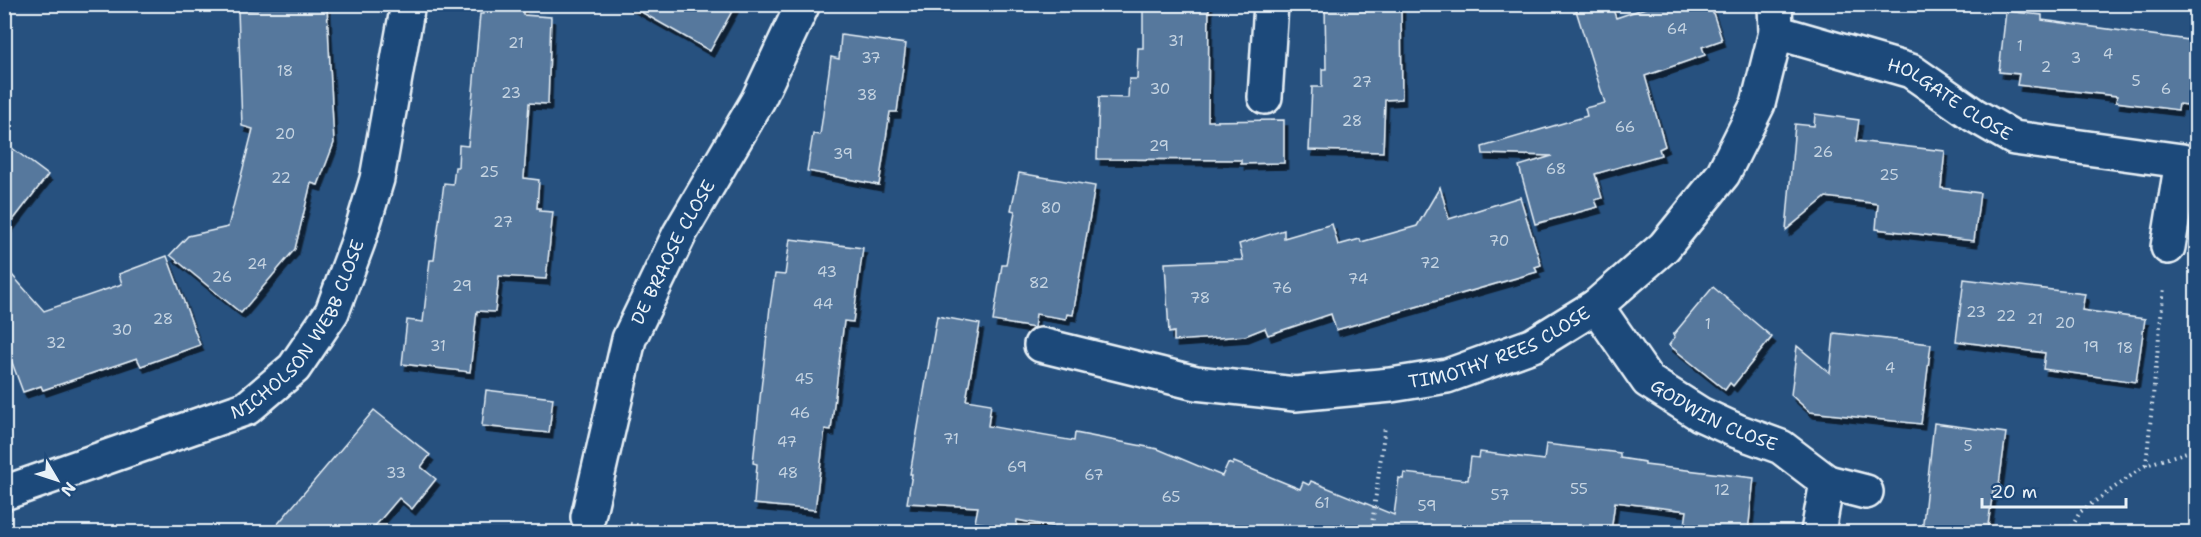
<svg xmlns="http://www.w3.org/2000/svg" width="2201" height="537" viewBox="0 0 2201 537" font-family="'Shantell Sans',sans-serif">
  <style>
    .building { fill: #57789d; stroke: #e8f1f8; stroke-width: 1.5; filter: url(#shadow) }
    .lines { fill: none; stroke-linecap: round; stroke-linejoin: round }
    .minor-casing { stroke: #e8f1f8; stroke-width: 38 }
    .path { stroke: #e8f1f8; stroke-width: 4; stroke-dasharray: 1.5 4.5; stroke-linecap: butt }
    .minor { stroke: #1f4a7a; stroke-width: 33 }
    .labels { text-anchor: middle; stroke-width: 6; stroke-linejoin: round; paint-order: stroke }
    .number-label { font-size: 15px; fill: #c4d3e1 }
    .street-label { font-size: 18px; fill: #e8f1f8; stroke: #1f4a7a }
  </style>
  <defs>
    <filter id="shadow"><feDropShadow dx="3.5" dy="6" stdDeviation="0" flood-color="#0009"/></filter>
  </defs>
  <rect width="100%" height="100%" fill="#27517f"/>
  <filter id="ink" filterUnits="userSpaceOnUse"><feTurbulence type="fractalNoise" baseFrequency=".0167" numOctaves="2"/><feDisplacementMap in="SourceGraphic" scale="12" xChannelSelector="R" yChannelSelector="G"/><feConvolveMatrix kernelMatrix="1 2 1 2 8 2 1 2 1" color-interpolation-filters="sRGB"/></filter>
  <g filter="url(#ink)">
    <g class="building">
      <polygon points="259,4 310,4 327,7 334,143 318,185 311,183 295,249 241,313 170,255 188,236 228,227 253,129 242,126 238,10 259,9"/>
      <polygon points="484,4 523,4 523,15 551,17 548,104 529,103 524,178 539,180 537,208 540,208 540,211 553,212 546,279 499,276 495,312 477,311 470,372 402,364 407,320 423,322 430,260 434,260 444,183 453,184 455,167 458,167 459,145 468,146 480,14 483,14"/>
      <polygon points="627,4 736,4 710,51"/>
      <polygon points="1143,4 1209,4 1208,121 1284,120 1284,163 1241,164 1241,160 1097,159 1099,97 1128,98 1129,79 1137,79 1138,48 1143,48"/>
      <polygon points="1325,4 1401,4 1402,99 1385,100 1383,152 1309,150 1312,87 1322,87 1322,69 1326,69"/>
      <polygon points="1574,4 1611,4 1616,18 1657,4 1710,4 1722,40 1702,47 1705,55 1645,76 1665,146 1659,149 1661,155 1595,174 1602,198 1595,200 1598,207 1535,224 1519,166 1552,156 1483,154 1482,147 1587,116 1585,108 1605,103"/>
      <polygon points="2006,11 2042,15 2042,20 2196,41 2196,106 2179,104 2178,110 2116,102 2117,96 2017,85 2019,74 1999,72"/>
      <polygon points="841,35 906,44 897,112 890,112 879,185 807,171 813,134 820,135 831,57 839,59"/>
      <polygon points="1815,114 1859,120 1856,141 1945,151 1941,188 1980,193 1974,241 1876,229 1878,204 1826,197 1786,230 1795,124 1814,126"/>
      <polygon points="4,142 48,175 4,232"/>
      <polygon points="1019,173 1095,186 1073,315 1067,314 1066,319 1036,314 1034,328 993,321 1002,265 1006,265 1015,211 1011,210"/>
      <polygon points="1440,187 1449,219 1520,197 1541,265 1535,267 1537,272 1336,330 1331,314 1268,335 1265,328 1245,336 1174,341 1174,332 1169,333 1165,263 1243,260 1239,244 1284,230 1284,238 1332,224 1338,245 1360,239 1361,242 1417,226"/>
      <polygon points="790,239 863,248 853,322 844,321 831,430 825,429 815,510 754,504 757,464 753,463 770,307 775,274 785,275"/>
      <polygon points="167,256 200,345 141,366 137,358 43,390 41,386 23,392 4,341 4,266 44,311 122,284 119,274"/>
      <polygon points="1964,279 2085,294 2082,310 2145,319 2136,382 2043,369 2045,353 1956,341"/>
      <polygon points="1713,287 1772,337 1733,386 1730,383 1725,390 1669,345 1675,337 1673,335"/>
      <polygon points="937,316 980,324 966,400 991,404 988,426 1074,441 1075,433 1158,449 1222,476 1228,463 1233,465 1234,462 1300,489 1303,482 1309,485 1311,481 1394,515 1399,478 1403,479 1404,473 1468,480 1471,457 1479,458 1480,452 1544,460 1546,444 1620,453 1620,458 1645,462 1645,465 1754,478 1748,532 1684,532 1687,511 1615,502 1611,532 1080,532 1017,520 1016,529 975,522 978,507 907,503 912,474 910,474"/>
      <polygon points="1834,333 1931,344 1921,424 1810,412 1791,395 1797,346 1830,373"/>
      <polygon points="486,390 553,398 549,433 482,426"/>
      <polygon points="374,410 430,455 421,467 436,479 412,509 399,498 370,532 271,532"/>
      <polygon points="1934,423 2006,433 1998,492 1993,491 1987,532 1922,532"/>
    </g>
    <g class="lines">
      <defs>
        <g id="minor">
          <path id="s1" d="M1776,32L1911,71L1974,115L2014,138L2182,161L2168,247"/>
          <polyline points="1265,97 1271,4"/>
          <path id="s2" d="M1596,306L1648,381L1700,414L1737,431L1781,447L1827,482"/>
          <path id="s3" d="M1041,345L1196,383L1295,394L1391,385L1447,376L1533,345L1596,306L1664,247L1723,174L1758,104L1776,32L1775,4"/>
          <path id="s4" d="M4,493L247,408L294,368L332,312L358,242L377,179L408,4"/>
          <path id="s5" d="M588,517L629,339L680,233L758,100L803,4"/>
          <polyline points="1818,532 1827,482 1866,492"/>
        </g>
      </defs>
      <use href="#minor" class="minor-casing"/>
      <g class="path">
        <polyline points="2146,465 2164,287"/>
        <polyline points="630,524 680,532"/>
        <polyline points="1371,532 1385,426"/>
        <polyline points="2069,532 2080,512 2146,465 2196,449"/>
      </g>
      <use href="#minor" class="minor"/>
    </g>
  </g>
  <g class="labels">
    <g class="number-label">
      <text x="1677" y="34">64</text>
      <text x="1176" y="46">31</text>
      <text x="516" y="48">21</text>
      <text x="2020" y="51">1</text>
      <text x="2108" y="59">4</text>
      <text x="871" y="63">37</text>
      <text x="2076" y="63">3</text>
      <text x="2046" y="72">2</text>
      <text x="285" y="76">18</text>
      <text x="2136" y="86">5</text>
      <text x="1362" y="87">27</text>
      <text x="1160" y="94">30</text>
      <text x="2166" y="94">6</text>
      <text x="511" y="98">23</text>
      <text x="867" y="100">38</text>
      <text x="1352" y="126">28</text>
      <text x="1625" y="132">66</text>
      <text x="285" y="139">20</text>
      <text x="1159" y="151">29</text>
      <text x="1823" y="157">26</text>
      <text x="843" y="159">39</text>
      <text x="1556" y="174">68</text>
      <text x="489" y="177">25</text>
      <text x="1889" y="180">25</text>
      <text x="281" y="183">22</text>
      <text x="1051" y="213">80</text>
      <text x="503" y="227">27</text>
      <text x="1499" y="246">70</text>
      <text x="1430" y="268">72</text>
      <text x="257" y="269">24</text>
      <text x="827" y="277">43</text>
      <text x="222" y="282">26</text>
      <text x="1358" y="284">74</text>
      <text x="1039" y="288">82</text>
      <text x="462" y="291">29</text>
      <text x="1282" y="293">76</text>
      <text x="1200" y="303">78</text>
      <text x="823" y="309">44</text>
      <text x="1976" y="317">23</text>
      <text x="2006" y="321">22</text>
      <text x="163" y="324">28</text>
      <text x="2035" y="324">21</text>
      <text x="2065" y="328">20</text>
      <text x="1708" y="329">1</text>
      <text x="122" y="335">30</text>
      <text x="56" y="348">32</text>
      <text x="438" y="351">31</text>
      <text x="2091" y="352">19</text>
      <text x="2125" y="353">18</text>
      <text x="1890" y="373">4</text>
      <text x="804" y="384">45</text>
      <text x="800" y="418">46</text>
      <text x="951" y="444">71</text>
      <text x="787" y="447">47</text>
      <text x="1968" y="451">5</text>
      <text x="1017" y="472">69</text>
      <text x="396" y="478">33</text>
      <text x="788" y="478">48</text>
      <text x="1094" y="480">67</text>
      <text x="1579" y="494">55</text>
      <text x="1722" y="495">12</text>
      <text x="1500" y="500">57</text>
      <text x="1171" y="502">65</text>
      <text x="1322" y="508">61</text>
      <text x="1427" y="511">59</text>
    </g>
    <g class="street-label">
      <text dy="6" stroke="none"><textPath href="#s1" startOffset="188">HOLGATE CLOSE</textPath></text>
      <text dy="6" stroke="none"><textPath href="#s5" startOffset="280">DE BRAOSE CLOSE</textPath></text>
      <text dy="6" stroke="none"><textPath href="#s4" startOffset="352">NICHOLSON WEBB CLOSE</textPath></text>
      <text dy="6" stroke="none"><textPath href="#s3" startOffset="471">TIMOTHY REES CLOSE</textPath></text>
      <text dy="6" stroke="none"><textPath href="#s2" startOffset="166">GODWIN CLOSE</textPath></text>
    </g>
  </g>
  <rect width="2201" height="537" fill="none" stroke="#1f4a7a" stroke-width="24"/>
  <rect x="12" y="12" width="2177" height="513" fill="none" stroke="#e8f1f8" stroke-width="2" filter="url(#ink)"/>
  <g transform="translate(57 480) rotate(129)" stroke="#1f4a7a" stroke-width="4.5" paint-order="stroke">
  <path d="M0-4.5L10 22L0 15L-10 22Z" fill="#e8f1f8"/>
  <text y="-9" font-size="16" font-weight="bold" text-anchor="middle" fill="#e8f1f8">N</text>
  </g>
  <path d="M1982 498v9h144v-9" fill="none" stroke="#e8f1f8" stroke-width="3"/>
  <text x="1991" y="498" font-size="18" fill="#e8f1f8" stroke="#1f4a7a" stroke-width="4.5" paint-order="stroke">20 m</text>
</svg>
